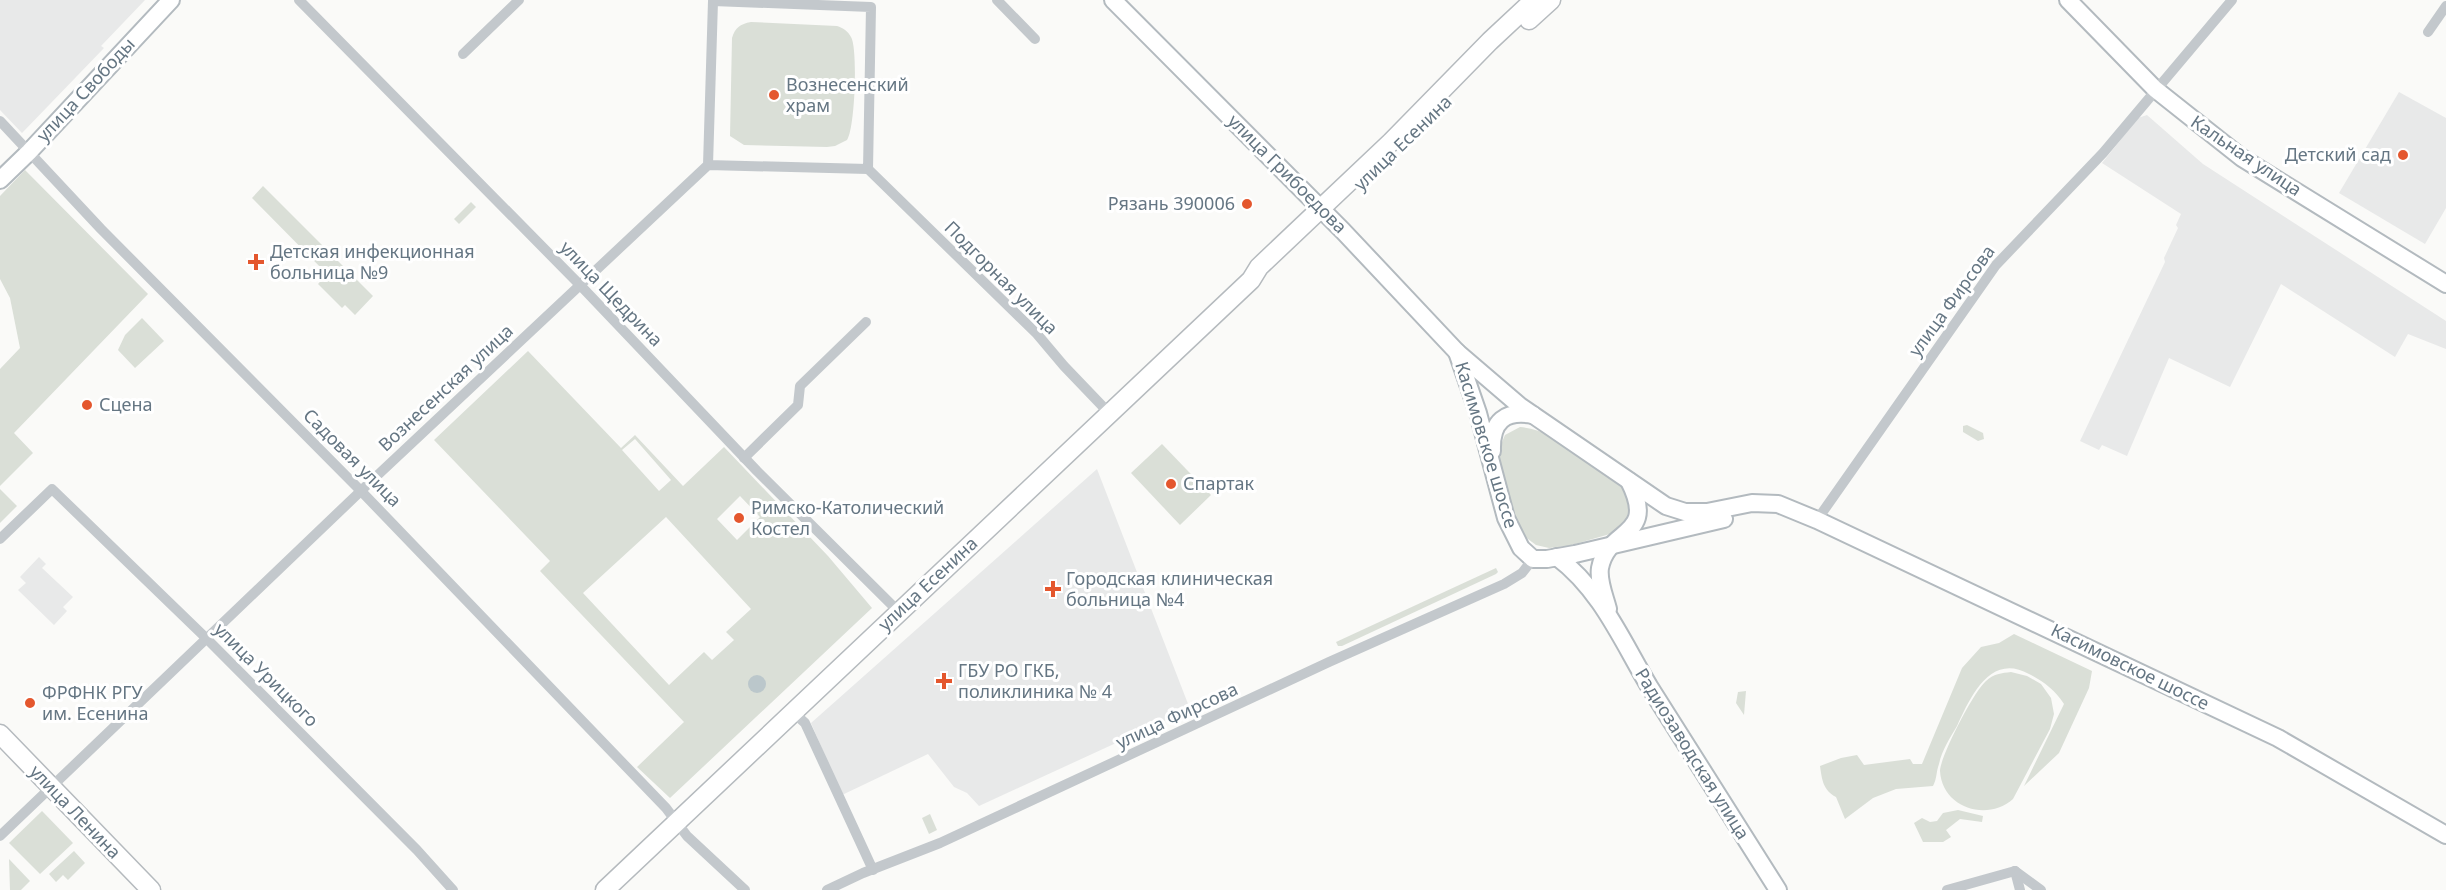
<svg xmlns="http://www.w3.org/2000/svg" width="2446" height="890" viewBox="0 0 2446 890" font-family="'Noto Sans',sans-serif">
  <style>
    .built { fill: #e8e9e9 }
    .green { fill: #dadfd7; fill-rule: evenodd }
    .water { fill: #bbc7cb }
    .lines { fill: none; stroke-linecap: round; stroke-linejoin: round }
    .secondary-casing { stroke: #b3babf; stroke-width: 20 }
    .primary-casing { stroke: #b5babe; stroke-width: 21 }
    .street { stroke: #c3c8cc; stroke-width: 10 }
    .secondary { stroke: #fff; stroke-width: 16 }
    .primary { stroke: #fff; stroke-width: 18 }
    .poi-dot { fill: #e4572e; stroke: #fff; stroke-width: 2 }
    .labels { text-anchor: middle; stroke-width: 6; stroke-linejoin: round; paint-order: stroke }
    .poi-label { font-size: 18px; fill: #657683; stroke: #fff; text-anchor: start }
    .street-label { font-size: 18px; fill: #657683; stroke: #fff }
  </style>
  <rect width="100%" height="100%" fill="#fafaf8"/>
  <g class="built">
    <polygon points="0,0 145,0 101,46 104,48 22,133 0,110"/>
    <polygon points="2399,92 2446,118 2446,208 2425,244 2339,193"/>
    <polygon points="2147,115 2203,164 2446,321 2446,349 2408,334 2395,357 2281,284 2230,387 2169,358 2127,456 2102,445 2099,450 2080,441 2165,262 2164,258 2178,228 2176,225 2181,214 2102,163 2138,118"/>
    <polygon points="1097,469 1190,709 979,806 967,793 954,787 928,754 842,795 811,723"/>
    <polygon points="39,557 46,564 42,568 73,597 63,607 67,611 54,625 18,590 26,583 20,577"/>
  </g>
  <g class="green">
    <path d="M751,22L837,26C843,28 848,31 851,37C858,48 855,129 847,140L835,146L827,147L744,145L730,136L732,38C735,28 740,24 751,22Z"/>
    <polygon points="25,170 148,294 14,433 33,453 0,486 0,369 20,348 10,298 0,279 0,196"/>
    <polygon points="263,186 373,296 355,315 345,305 342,308 318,284 327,274 252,198"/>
    <polygon points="471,202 476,207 459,224 454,219"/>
    <polygon points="142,318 164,341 135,368 118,350 125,335"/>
    <path d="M528,351L621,448L635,435L683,486L724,447L828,556L872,608L670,798L637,767L684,722L540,571L550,561L434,440ZM635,439L671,480L659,491L622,450ZM740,496L760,517L737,540L717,519ZM666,517L751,609L726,632L734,640L712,660L704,652L669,685L583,593Z"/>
    <polygon points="1967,425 1983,433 1984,439 1978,441 1963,432 1963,426"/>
    <path d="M1520,427C1559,431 1592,463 1623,484L1630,493L1632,515L1617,532L1568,546L1549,548L1536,545L1524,536L1514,522L1499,464V449L1505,435Z"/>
    <polygon points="1162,444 1211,495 1180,525 1131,473"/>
    <polygon points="0,489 17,506 0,523"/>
    <polygon points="1496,568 1498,572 1496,574 1342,646 1338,646 1336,642"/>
    <path d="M2014,634L2092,671L2089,688L2059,753L2024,786L2064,704C2055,690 2043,681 2029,674C1990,652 1970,698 1957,726C1950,738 1942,750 1939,764C1936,772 1937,779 1933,786L1896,789L1873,798L1845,819L1836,797C1823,790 1822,780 1820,766L1841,758L1857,755L1864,765L1910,759L1913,764H1922L1962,668L1981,647L1999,643Z"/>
    <path d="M2011,672L2027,676L2041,684L2051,698L2054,714L2050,729L2013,799C1987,822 1942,808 1940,771C1940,757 1974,691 1986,681C1993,674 2002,673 2011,672Z"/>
    <polygon points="1746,691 1744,715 1736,703 1738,692"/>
    <polygon points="1958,810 1983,816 1982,822 1960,819 1946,830 1951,837 1943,842 1923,842 1914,823 1922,818 1930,822 1937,821 1943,813"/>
    <polygon points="42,811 73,843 40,874 9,843"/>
    <polygon points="930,814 937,830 929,834 922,818"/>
    <polygon points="74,851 85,863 68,880 63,875 56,882 49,874"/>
    <polygon points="9,859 30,881 21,890 10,890"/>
  </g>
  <circle class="water" cx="757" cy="684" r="9"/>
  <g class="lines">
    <defs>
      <g id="secondary">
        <polyline points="1113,0 1343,231 1457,352 1520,406 1666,506 1685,512 1707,512 1752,503 1778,504 1817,520 2278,738 2446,835"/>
        <polyline points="2068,0 2155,89 2242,158 2446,284"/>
        <polyline points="0,180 29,152 171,0"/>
        <polyline points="1457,352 1478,413 1506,518 1521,548 1533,559 1547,559 1575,554 1724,519"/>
        <path d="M1492,451C1491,421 1505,410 1533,415"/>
        <path d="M1557,557C1601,590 1622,641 1649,686C1692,754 1735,822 1778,890"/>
        <path d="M1608,609C1605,597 1598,581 1600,568C1608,526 1658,539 1629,481"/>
      </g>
      <g id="primary">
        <polyline points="1529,20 1551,0"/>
        <polyline points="0,734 151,890"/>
        <polyline points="605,890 1251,280 1259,267 1391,142 1490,41 1534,0"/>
      </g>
    </defs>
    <use href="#secondary" class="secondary-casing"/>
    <use href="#primary" class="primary-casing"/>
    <g class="street">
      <polyline points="299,0 580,285 757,471 899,612"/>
      <polyline points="997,0 1035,39"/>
      <polyline points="2428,32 2446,6"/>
      <polyline points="463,54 519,0"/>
      <polyline points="0,121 101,229 361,491 666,808 687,836 745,890"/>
      <polyline points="868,169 1037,334 1064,366 1109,413"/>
      <polyline points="744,458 798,405 800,386 866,322"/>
      <polyline points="1817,520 1996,265 2103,153 2232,0"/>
      <polyline points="0,539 52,489 207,639 417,850 453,890"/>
      <polyline points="793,712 805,723 873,870"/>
      <polyline points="0,836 366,486 708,165 868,169 871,7 713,1 708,165"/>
      <polyline points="2015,871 2041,890"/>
      <polyline points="2015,871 2020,890"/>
      <polyline points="827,890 863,873 940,843 1329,662 1504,584 1522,573 1533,559"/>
      <polyline points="1947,890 2015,871"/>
    </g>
    <use href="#secondary" class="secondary"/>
    <use href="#primary" class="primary"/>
  </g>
  <g class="poi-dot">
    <circle cx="774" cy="95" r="6"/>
    <circle cx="2403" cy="155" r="6"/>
    <circle cx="1247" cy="204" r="6"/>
    <path d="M253 253h6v6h6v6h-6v6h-6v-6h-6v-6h6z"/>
    <circle cx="87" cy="405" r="6"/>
    <circle cx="1171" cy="484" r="6"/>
    <circle cx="739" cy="518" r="6"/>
    <path d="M1050 580h6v6h6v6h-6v6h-6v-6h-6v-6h6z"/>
    <path d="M941 672h6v6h6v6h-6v6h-6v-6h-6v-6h6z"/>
    <circle cx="30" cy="703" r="6"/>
  </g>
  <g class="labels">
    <g class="poi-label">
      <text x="786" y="91">Вознесенский<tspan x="786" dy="21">храм</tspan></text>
      <text x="2391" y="161" text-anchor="end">Детский сад</text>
      <text x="1235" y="210" text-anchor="end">Рязань 390006</text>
      <text x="270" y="258">Детская инфекционная<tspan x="270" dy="21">больница №9</tspan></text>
      <text x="99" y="411">Сцена</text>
      <text x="1183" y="490">Спартак</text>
      <text x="751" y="514">Римско-Католический<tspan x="751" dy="21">Костел</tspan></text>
      <text x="1066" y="585">Городская клиническая<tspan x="1066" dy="21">больница №4</tspan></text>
      <text x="958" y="677">ГБУ РО ГКБ,<tspan x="958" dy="21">поликлиника № 4</tspan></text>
      <text x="42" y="699">ФРФНК РГУ<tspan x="42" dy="21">им. Есенина</tspan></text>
    </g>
    <g class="street-label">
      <text transform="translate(86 90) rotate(-47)" y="6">улица Свободы</text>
      <text transform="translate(1403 143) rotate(-44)" y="6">улица Есенина</text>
      <text transform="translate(2246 156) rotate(34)" y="6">Кальная улица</text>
      <text transform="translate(1287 174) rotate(45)" y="6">улица Грибоедова</text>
      <text transform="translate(1001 278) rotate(45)" y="6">Подгорная улица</text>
      <text transform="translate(611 294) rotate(46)" y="6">улица Щедрина</text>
      <text transform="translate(1952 301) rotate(-54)" y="6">улица Фирсова</text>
      <text transform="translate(446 388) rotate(-43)" y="6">Вознесенская улица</text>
      <text transform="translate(1486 445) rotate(73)" y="6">Касимовское шоссе</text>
      <text transform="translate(352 458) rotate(45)" y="6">Садовая улица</text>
      <text transform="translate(928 584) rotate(-43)" y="6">улица Есенина</text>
      <text transform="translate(2130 667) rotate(26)" y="6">Касимовское шоссе</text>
      <text transform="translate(266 675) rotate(45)" y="6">улица Урицкого</text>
      <text transform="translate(1177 716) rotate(-25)" y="6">улица Фирсова</text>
      <text transform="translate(1692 754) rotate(58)" y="6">Радиозаводская улица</text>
      <text transform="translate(75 812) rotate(46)" y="6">улица Ленина</text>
    </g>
  </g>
</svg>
